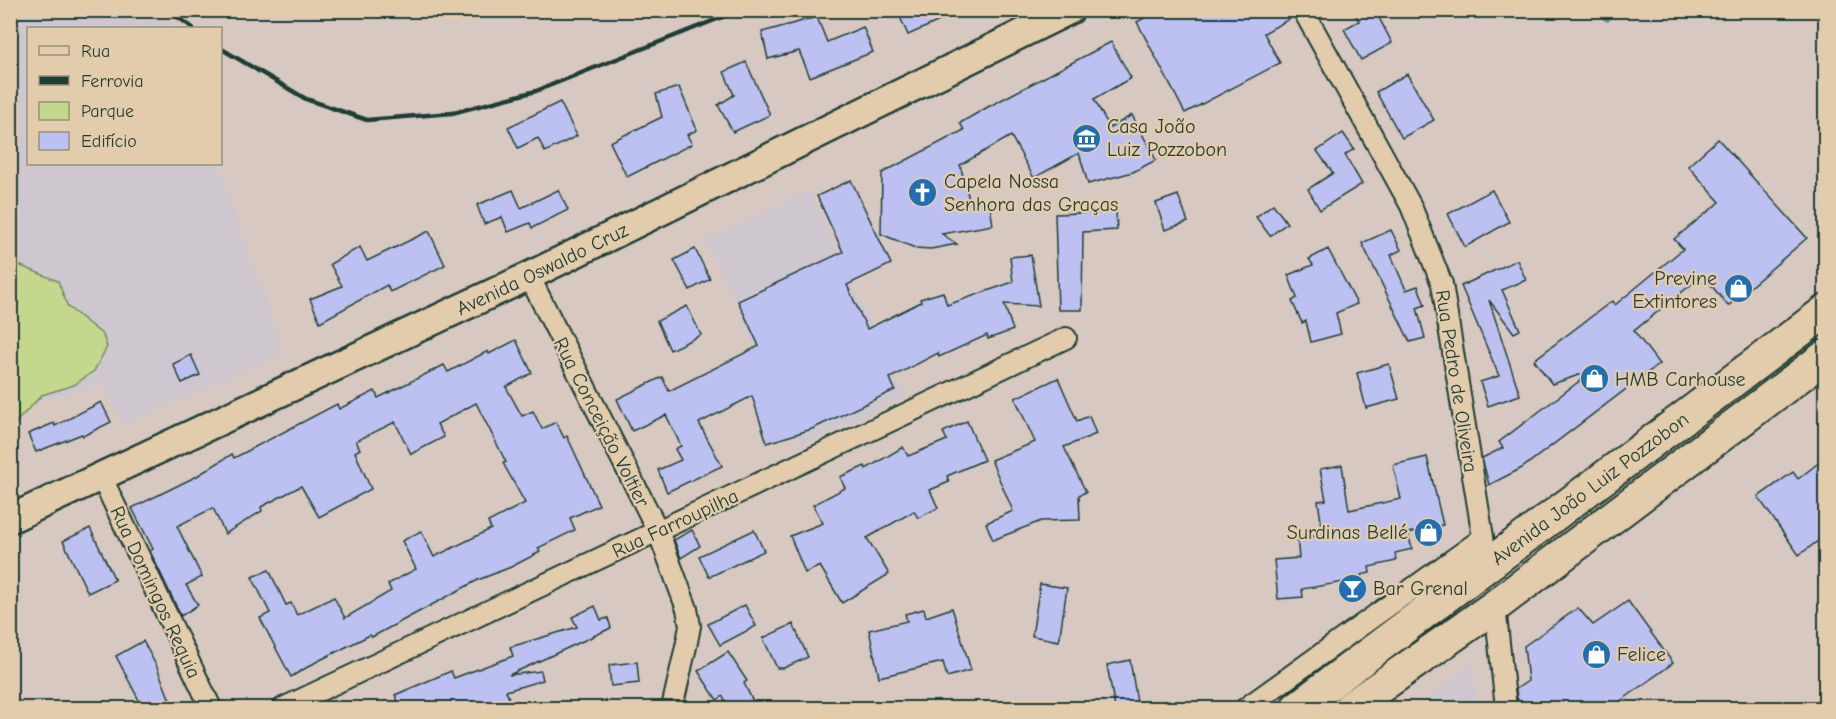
<svg xmlns="http://www.w3.org/2000/svg" width="1836" height="719" viewBox="0 0 1836 719" font-family="'Comic Neue',sans-serif">
  <style>
    .built { fill: #cfc7d0 }
    .green { fill: #c3d88d; stroke: #718a60; stroke-width: 1.5 }
    .lines { fill: none; stroke-linecap: round; stroke-linejoin: round }
    .stream { stroke: #638ca2; stroke-width: 7 }
    .building { fill: #bcc1f2; stroke: #1f3d34; stroke-width: 1.5 }
    .street-casing { stroke: #1f3d34; stroke-width: 24 }
    .secondary-casing { stroke: #1f3d34; stroke-width: 32 }
    .primary-casing { stroke: #1f3d34; stroke-width: 36 }
    .street { stroke: #e2ccac; stroke-width: 20 }
    .secondary { stroke: #e2ccac; stroke-width: 27 }
    .primary { stroke: #e2ccac; stroke-width: 32 }
    .rail { stroke: #1f3d34; stroke-width: 4.5 }
    .labels { text-anchor: middle; stroke-width: 4.5; stroke-linejoin: round; paint-order: stroke }
    .poi-label { font-size: 20px; fill: #1f3d34; stroke: #e2ccac; text-anchor: start }
    .street-label { font-size: 20px; fill: #1f3d34; stroke: #e2ccac }
  </style>
  <rect width="100%" height="100%" fill="#d7c9c1"/>
  <filter id="ink" filterUnits="userSpaceOnUse"><feTurbulence type="fractalNoise" baseFrequency=".0167" numOctaves="2"/><feDisplacementMap in="SourceGraphic" scale="12" xChannelSelector="R" yChannelSelector="G"/><feConvolveMatrix kernelMatrix="1 2 1 2 8 2 1 2 1" color-interpolation-filters="sRGB"/></filter>
  <g filter="url(#ink)">
    <g class="built">
      <polygon points="11,11 165,11 172,28 28,28 28,164 218,164 283,353 124,425 103,384 11,409"/>
      <polygon points="809,191 905,396 802,445 706,240"/>
      <polygon points="1472,661 1478,708 1421,708"/>
    </g>
    <polygon class="green" points="14,263 58,281 68,307 103,335 107,347 94,371 74,385 42,395 17,421 11,434 10,264"/>
    <g class="lines">
      <polyline class="stream" points="1597,10 1607,18"/>
    </g>
    <g class="building">
      <polygon points="897,10 964,10 908,35"/>
      <polygon points="1158,10 1291,10 1293,17 1264,33 1280,63 1185,113 1137,22"/>
      <polygon points="1353,10 1375,10 1392,43 1361,60 1344,29 1359,21"/>
      <polygon points="817,17 827,42 863,27 873,52 810,77 799,51 768,59 762,32"/>
      <polygon points="1111,42 1131,78 1094,99 1110,128 1132,115 1156,160 1133,172 1088,184 1079,153 1034,178 1011,136 960,165 970,203 989,200 993,225 942,234 957,244 931,249 915,248 881,234 882,173 964,130 960,123 986,108"/>
      <polygon points="746,62 770,115 733,132 718,105 734,95 724,72"/>
      <polygon points="1407,74 1434,120 1402,138 1376,92"/>
      <polygon points="679,87 697,130 687,135 692,144 627,177 610,142 662,117 656,94"/>
      <polygon points="560,102 577,136 545,152 538,138 518,148 508,127"/>
      <polygon points="1343,133 1354,149 1345,155 1362,184 1320,210 1308,189 1333,173 1317,151"/>
      <polygon points="1718,139 1807,238 1728,306 1703,275 1634,331 1659,364 1522,468 1489,485 1482,458 1503,448 1499,442 1594,370 1552,384 1534,360 1612,301 1615,305 1683,249 1674,239 1720,202 1688,166"/>
      <polygon points="851,180 891,264 847,285 867,329 921,302 920,299 943,292 947,305 1013,282 1010,257 1031,255 1039,306 1004,304 1013,330 988,339 987,335 939,357 938,353 890,378 895,390 812,429 767,443 752,396 699,423 722,466 667,492 658,470 681,460 675,449 681,446 666,415 632,431 617,399 662,377 669,391 759,346 738,301 843,252 817,196"/>
      <polygon points="513,190 521,208 558,190 568,210 532,228 530,223 508,232 502,217 484,224 477,205"/>
      <polygon points="1492,190 1509,222 1465,247 1448,214"/>
      <polygon points="1178,195 1188,222 1165,230 1156,203"/>
      <polygon points="1273,204 1287,223 1270,236 1256,217"/>
      <polygon points="1116,212 1117,230 1083,232 1082,310 1058,310 1055,214"/>
      <polygon points="1391,230 1401,250 1391,255 1406,290 1418,286 1425,305 1417,308 1425,338 1410,342 1362,243"/>
      <polygon points="429,231 445,265 390,292 387,285 320,322 310,299 342,286 330,264 360,247 367,261"/>
      <polygon points="695,249 710,279 690,290 674,260"/>
      <polygon points="1328,249 1357,304 1336,313 1341,334 1311,342 1306,321 1302,323 1292,301 1297,298 1288,275 1313,265 1309,259"/>
      <polygon points="1517,260 1526,280 1502,290 1520,330 1514,333 1489,300 1520,395 1488,406 1480,382 1499,376 1461,286"/>
      <polygon points="687,306 701,335 670,350 657,321"/>
      <polygon points="516,340 532,373 506,387 522,416 533,411 542,429 556,422 564,438 567,436 599,505 570,518 575,530 538,548 540,552 511,567 478,580 372,637 370,635 316,662 291,677 260,618 270,613 252,577 269,570 286,605 291,603 297,615 334,597 345,618 391,591 388,584 416,569 402,541 421,531 434,557 491,529 488,522 525,503 503,463 506,462 476,403 437,424 444,437 411,454 395,422 356,441 360,449 355,452 371,489 319,517 301,486 261,507 262,511 225,534 213,508 177,526 202,577 186,585 198,605 181,616 150,551 153,549 132,508 197,476 232,454 234,458 337,404 339,409 375,391 378,398 444,365 448,372 488,351 489,354"/>
      <polygon points="191,355 200,375 182,383 173,364"/>
      <polygon points="1389,364 1399,399 1366,408 1357,373"/>
      <polygon points="1058,378 1077,421 1089,416 1096,434 1064,447 1086,492 1079,495 1080,520 1041,521 993,540 986,523 1013,511 991,460 1035,442 1015,398"/>
      <polygon points="101,402 111,422 83,436 82,434 36,452 28,434 54,423 55,426"/>
      <polygon points="967,421 984,460 947,476 949,482 930,490 938,508 918,518 914,511 867,538 889,574 842,603 820,566 805,573 790,536 823,523 813,505 845,488 840,477 865,466 866,469 903,447 908,456 947,440 943,432"/>
      <polygon points="1427,457 1443,525 1408,533 1412,549 1395,553 1396,561 1369,567 1370,573 1361,575 1362,579 1302,589 1303,597 1278,599 1274,560 1299,558 1297,538 1323,535 1318,501 1326,500 1320,469 1342,465 1349,510 1401,499 1393,465"/>
      <polygon points="1826,457 1826,535 1799,555 1758,497 1793,472 1798,479"/>
      <polygon points="90,528 115,580 88,593 63,541"/>
      <polygon points="692,530 700,546 681,558 674,540"/>
      <polygon points="754,530 764,551 709,577 699,556"/>
      <polygon points="1040,584 1067,588 1059,641 1032,636"/>
      <polygon points="1628,601 1673,663 1611,708 1523,708 1517,698 1516,689 1528,681 1524,646 1578,608 1593,625"/>
      <polygon points="745,605 756,626 720,645 708,624"/>
      <polygon points="595,606 601,620 608,618 611,628 509,675 541,671 543,680 506,691 513,708 401,708 395,695 451,671 454,678 513,656 510,647 577,627 572,617"/>
      <polygon points="952,608 971,670 947,677 943,662 879,677 869,630 907,621 905,614 924,609 926,617"/>
      <polygon points="793,624 808,657 784,668 777,668 763,638"/>
      <polygon points="143,641 157,667 173,708 143,708 116,656"/>
      <polygon points="728,652 747,681 744,683 756,708 729,708 723,696 717,700 698,671"/>
      <polygon points="1130,660 1138,708 1115,708 1107,665"/>
      <polygon points="637,662 639,683 611,686 609,665"/>
    </g>
    <g class="lines">
      <defs>
        <g id="street">
          <polyline points="1303,10 1411,206 1442,284 1488,568"/>
          <polyline points="529,276 658,531 687,609 690,626 687,642 672,708"/>
          <polyline points="101,476 211,708"/>
          <polyline points="1495,606 1506,708"/>
          <polyline points="283,708 1066,338"/>
          <polyline points="1246,708 1483,538"/>
        </g>
        <g id="secondary">
          <path id="s1" d="M10,519L529,276L1070,10"/>
        </g>
        <g id="primary">
          <path id="s2" d="M1297,708L1826,311"/>
          <polyline points="1350,708 1495,606 1826,356"/>
        </g>
      </defs>
      <use href="#street" class="street-casing"/>
      <use href="#secondary" class="secondary-casing"/>
      <use href="#primary" class="primary-casing"/>
      <use href="#street" class="street"/>
      <use href="#secondary" class="secondary"/>
      <use href="#primary" class="primary"/>
      <g class="rail">
        <polyline points="168,10 193,28"/>
        <polyline points="220,48 306,99 367,120 452,113 536,91 740,10"/>
      </g>
    </g>
  </g>
  <defs>
    <symbol id="museum-disc" viewBox="-11 -11 22 22"><circle r="9.5" fill="#1f6fb2" stroke="#e2ccac"/><path d="M0-6L6-3V-2H-6V-3ZM-5-1h2V3h-2ZM-1-1h2V3h-2ZM3-1h2V3H3ZM-6 4H6V6H-6Z" fill="#fff"/></symbol>
    <symbol id="church-disc" viewBox="-11 -11 22 22"><circle r="9.5" fill="#1f6fb2" stroke="#e2ccac"/><path d="M-1.2-6h2.4v3.5h3.3v2.4h-3.3V6h-2.4V-.1h-3.3v-2.4h3.3Z" fill="#fff"/></symbol>
    <symbol id="shop-disc" viewBox="-11 -11 22 22"><circle r="9.5" fill="#1f6fb2" stroke="#e2ccac"/><path d="M-5-2.5h2.3a2.7 3.5 0 0 1 5.4 0H5L5.5 6h-11ZM-1.5-2.5h3a1.5 2.3 0 0 0-3 0Z" fill="#fff"/></symbol>
    <symbol id="bar-disc" viewBox="-11 -11 22 22"><circle r="9.5" fill="#1f6fb2" stroke="#e2ccac"/><path d="M-6-5H6L.8 .8V4.5H3.5V6h-7V4.5H-.8V.8Z" fill="#fff"/></symbol>
  </defs>
  <g fill-rule="evenodd">
    <use href="#museum-disc" x="1070" y="122" width="33" height="33"/>
    <use href="#church-disc" x="906" y="176" width="33" height="33"/>
    <use href="#shop-disc" x="1722" y="272" width="33" height="33"/>
    <use href="#shop-disc" x="1578" y="362" width="33" height="33"/>
    <use href="#shop-disc" x="1412" y="516" width="33" height="33"/>
    <use href="#bar-disc" x="1336" y="572" width="33" height="33"/>
    <use href="#shop-disc" x="1580" y="638" width="33" height="33"/>
  </g>
  <g class="labels">
    <g class="poi-label">
      <text x="1107" y="133">Casa João<tspan x="1107" dy="23">Luiz Pozzobon</tspan></text>
      <text x="944" y="188">Capela Nossa<tspan x="944" dy="23">Senhora das Graças</tspan></text>
      <text x="1717" y="285" text-anchor="end">Previne<tspan x="1717" dy="23">Extintores</tspan></text>
      <text x="1615" y="386">HMB Carhouse</text>
      <text x="1408" y="539" text-anchor="end">Surdinas Bellé</text>
      <text x="1373" y="595">Bar Grenal</text>
      <text x="1617" y="661">Felice</text>
    </g>
    <g class="street-label">
      <text dy="7" stroke="none"><textPath href="#s1" startOffset="588">Avenida Oswaldo Cruz</textPath></text>
      <text transform="translate(1457 381) rotate(81)" y="7">Rua Pedro de Oliveira</text>
      <text transform="translate(602 422) rotate(63)" y="7">Rua Conceição Voltier</text>
      <text dy="7" stroke="none"><textPath href="#s2" startOffset="366">Avenida João Luiz Pozzobon</textPath></text>
      <text transform="translate(675 523) rotate(-25)" y="7">Rua Farroupilha</text>
      <text transform="translate(156 592) rotate(65)" y="7">Rua Domingos Requia</text>
    </g>
  </g>
  <rect width="1836" height="719" fill="none" stroke="#e2ccac" stroke-width="36"/>
  <rect x="18" y="18" width="1800" height="683" fill="none" stroke="#1f3d34" stroke-width="2" filter="url(#ink)"/>
  <rect x="27" y="27" width="195" height="138" fill="#e2ccac" stroke="#94937c" stroke-width="1.5"/>
  <rect x="39" y="46" width="30" height="9" fill="#e2ccac" stroke="#94937c" stroke-width="1.5"/>
  <text x="81" y="57" font-size="18" fill="#1f3d34">Rua</text>
  <rect x="39" y="76" width="30" height="9" fill="#1f3d34" stroke="#94937c" stroke-width="1.5"/>
  <text x="81" y="87" font-size="18" fill="#1f3d34">Ferrovia</text>
  <rect x="39" y="102" width="30" height="18" fill="#c3d88d" stroke="#94937c" stroke-width="1.5"/>
  <text x="81" y="117" font-size="18" fill="#1f3d34">Parque</text>
  <rect x="39" y="132" width="30" height="18" fill="#bcc1f2" stroke="#94937c" stroke-width="1.5"/>
  <text x="81" y="147" font-size="18" fill="#1f3d34">Edifício</text>
</svg>
